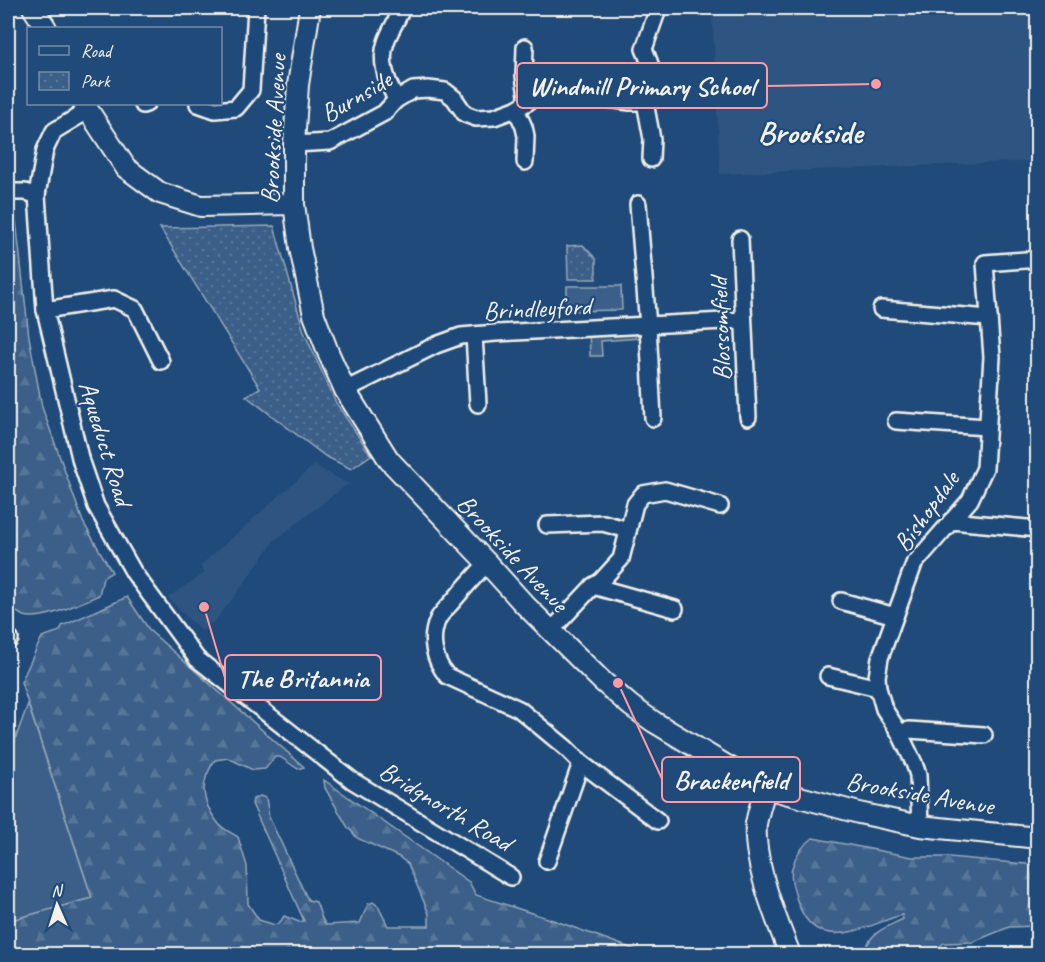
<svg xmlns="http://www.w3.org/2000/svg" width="1045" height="962" viewBox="0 0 1045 962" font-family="Caveat,sans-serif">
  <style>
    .built { fill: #2d5581 }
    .grass { fill: #3a5f88; stroke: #97a8b8; stroke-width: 1.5 }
    .forest { fill: url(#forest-firs); stroke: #97a8b8; stroke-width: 1.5 }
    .park { fill: url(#park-dots); stroke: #97a8b8; stroke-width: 1.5 }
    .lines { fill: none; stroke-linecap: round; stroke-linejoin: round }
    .minor-casing { stroke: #f4f1e8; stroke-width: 20 }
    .tertiary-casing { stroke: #f4f1e8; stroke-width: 24 }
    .minor { stroke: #1f4a7a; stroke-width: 15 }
    .tertiary { stroke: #1f4a7a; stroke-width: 20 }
    .labels { text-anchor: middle; stroke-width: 4.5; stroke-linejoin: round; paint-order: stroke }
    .street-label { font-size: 26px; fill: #f4f1e8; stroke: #1f4a7a }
    .district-label { font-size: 32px; font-weight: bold; fill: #f4f1e8; stroke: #1f4a7a }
    .leader { fill: none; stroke: #ff9aa2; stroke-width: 2 }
    .callout-dot { fill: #ff9aa2; stroke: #1f4a7a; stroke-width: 2 }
    .callout { fill: #1f4a7a; stroke: #ff9aa2; stroke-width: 2 }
    .callout-label { font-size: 27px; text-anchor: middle; font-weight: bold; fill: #f4f1e8 }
  </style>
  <defs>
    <pattern id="forest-firs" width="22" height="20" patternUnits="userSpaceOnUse" patternTransform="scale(1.5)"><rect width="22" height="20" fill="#3a5f88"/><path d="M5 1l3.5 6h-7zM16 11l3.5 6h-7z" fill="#577699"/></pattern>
    <pattern id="park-dots" width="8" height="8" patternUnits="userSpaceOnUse" patternTransform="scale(1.5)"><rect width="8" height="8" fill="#3a5f88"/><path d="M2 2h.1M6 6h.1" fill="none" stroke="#577699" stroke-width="1.8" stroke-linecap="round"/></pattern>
  </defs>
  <rect width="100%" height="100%" fill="#1f4a7a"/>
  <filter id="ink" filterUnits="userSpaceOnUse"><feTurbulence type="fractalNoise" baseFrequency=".0167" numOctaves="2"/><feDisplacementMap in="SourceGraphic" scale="12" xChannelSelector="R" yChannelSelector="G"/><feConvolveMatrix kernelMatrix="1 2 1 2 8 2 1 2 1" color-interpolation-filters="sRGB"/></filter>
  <g filter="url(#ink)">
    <g class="built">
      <polygon points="712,8 1037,8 1037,161 720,174"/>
      <polygon points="314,465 348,484 275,540 234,597 212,624 210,623 202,631 181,612 168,597 205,573 200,566"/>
    </g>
    <g class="grass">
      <polygon points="567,286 621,286 622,310 567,311"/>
      <polygon points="633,326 639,338 601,341 602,356 590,356 589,328"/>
      <polygon points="28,704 92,898 8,921 8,759"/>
    </g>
    <g class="forest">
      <path d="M8,211H15L29,337L42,407L83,522L112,572L103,578L99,595C83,602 41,622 24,616C19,614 13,609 8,606Z"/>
      <path d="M127,597L150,631L304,767L298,769L280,757H275L265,769L253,770L228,758L215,760C199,783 201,801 218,823C222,829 232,833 238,837L247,866L248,904L259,920L275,925L281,921L284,916L299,922L304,921L252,804L253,799L260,796L266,798L269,817L308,900L316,902C320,910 320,918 326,925L360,923L368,904L373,902L378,906L388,926H429V914L408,864L399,857L357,838L347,826L325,788L324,780L469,882L476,895L553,920L647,954H8V921L92,898L21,682L42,637L60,631L62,626Z"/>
      <path d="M813,838L912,857H949L1037,865V926L1009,927L973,942L944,943L930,954H872L866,948C872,931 889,926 903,919L902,915C879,921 855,936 830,933C808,931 799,910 794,890C792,883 790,875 792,868C795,856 803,845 813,838Z"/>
    </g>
    <g class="park">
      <polygon points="274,226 304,332 336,403 371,455 351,469 325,456 246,396 260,388 160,228"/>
      <polygon points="583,245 596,259 596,279 568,279 567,246"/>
    </g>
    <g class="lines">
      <defs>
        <g id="minor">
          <polyline points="525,47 524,76 528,102"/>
          <path d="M396,100C387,81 379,62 386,42C390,30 398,19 402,8"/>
          <polyline points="645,102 652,139 651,159"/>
          <polyline points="198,104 215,110 236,108 251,90 256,8"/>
          <polyline points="143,105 146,104"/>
          <polyline points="516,109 524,127 526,136 525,162"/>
          <polyline points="87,111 54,131 45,150 37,195 45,310 81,462 96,506 134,573 197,659 353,781 511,877"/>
          <path d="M294,144L330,142L384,113L396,100L413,90L428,89L445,91L454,98L465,114L476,118L494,117L516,109L537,96L549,91L562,90H580L594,97L630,102H645L650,99C654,75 654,71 644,49L657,12V8"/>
          <polyline points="8,192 25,192 37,195"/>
          <polyline points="638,204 648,326 653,418"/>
          <polyline points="740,239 748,417"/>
          <polyline points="881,309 989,318"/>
          <polyline points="45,310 114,299 135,309 161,361"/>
          <polyline points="474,335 478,404"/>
          <polyline points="345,390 436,345 461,336 496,333 743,320"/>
          <polyline points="896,421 987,427"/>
          <polyline points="951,521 1038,529"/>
          <polyline points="547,525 603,523 628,530"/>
          <path d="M487,563C475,576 464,588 453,601C448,607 441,613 438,619C429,639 434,660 447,676L519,709L566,748L581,763L658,821"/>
          <polyline points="593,586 675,609"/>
          <polyline points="841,601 895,616"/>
          <polyline points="550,632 593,586 601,581 621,559 635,504 643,494 665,490 720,506"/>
          <polyline points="8,640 10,639"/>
          <polyline points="828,676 878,688"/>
          <polyline points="899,732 909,730 984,735"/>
          <polyline points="920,826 918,775 914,763 899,732 884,709 878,688 877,677 880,658 914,564 970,500 985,468 992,357 985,263 1038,259"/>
          <polyline points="547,861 581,763"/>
        </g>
        <g id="tertiary">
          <polyline points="33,8 46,28"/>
          <polyline points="310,8 298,85 294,144 294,204 300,248 314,315 328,352 345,390 389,460 487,563 524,604 602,681 631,706 654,722 727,766 766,788 859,813 920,826 1038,838"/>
          <polyline points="84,104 126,168 160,193 201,206 294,204"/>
          <path d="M766,788C762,800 758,812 756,824C753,862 776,919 790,954"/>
        </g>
      </defs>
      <use href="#minor" class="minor-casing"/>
      <use href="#tertiary" class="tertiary-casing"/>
      <use href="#minor" class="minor"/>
      <use href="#tertiary" class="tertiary"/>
    </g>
  </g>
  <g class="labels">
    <g class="street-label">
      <text transform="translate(356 96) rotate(-30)" y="9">Burnside</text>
      <text transform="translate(273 129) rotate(-87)" y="9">Brookside Avenue</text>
      <text transform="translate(537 308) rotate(-3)" y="9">Brindleyford</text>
      <text transform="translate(720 329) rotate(-92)" y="9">Blossomfield</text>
      <text transform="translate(106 443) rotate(73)" y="9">Aqueduct Road</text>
      <text transform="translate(926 511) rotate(-54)" y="9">Bishopdale</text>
      <text transform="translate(513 553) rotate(47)" y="9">Brookside Avenue</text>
      <text transform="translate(920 793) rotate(10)" y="9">Brookside Avenue</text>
      <text transform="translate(446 806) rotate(31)" y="9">Bridgnorth Road</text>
    </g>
    <g class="district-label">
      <text x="810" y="143">Brookside</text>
    </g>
  </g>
  <path class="leader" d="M876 84L767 86M204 607L225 678M618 683L662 779"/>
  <g class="callout-dot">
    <circle cx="876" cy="84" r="6"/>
    <circle cx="204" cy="607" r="6"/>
    <circle cx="618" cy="683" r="6"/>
  </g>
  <g class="callout">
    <rect x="517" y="63" width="250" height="45" rx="6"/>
    <rect x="225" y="655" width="156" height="45" rx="6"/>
    <rect x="662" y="757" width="138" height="45" rx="6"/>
  </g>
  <g class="callout-label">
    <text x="642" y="95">Windmill Primary School</text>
    <text x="303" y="687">The Britannia</text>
    <text x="731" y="789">Brackenfield</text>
  </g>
  <rect width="1045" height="962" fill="none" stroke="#1f4a7a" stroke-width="30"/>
  <rect x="15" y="15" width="1015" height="932" fill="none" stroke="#f4f1e8" stroke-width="2" filter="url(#ink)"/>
  <rect x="27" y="27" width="195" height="78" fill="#1f4a7a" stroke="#748da6" stroke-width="1.5"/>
  <rect x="39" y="46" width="30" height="9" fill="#1f4a7a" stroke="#748da6" stroke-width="1.5"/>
  <text x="81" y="57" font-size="18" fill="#f4f1e8">Road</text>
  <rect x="39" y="72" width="30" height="18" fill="url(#park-dots)" stroke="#748da6" stroke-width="1.5"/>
  <text x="81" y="87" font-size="18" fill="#f4f1e8">Park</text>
  <g transform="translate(57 905) rotate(357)" stroke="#1f4a7a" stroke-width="4.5" paint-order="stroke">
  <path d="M0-4.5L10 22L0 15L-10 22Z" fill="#f4f1e8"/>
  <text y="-9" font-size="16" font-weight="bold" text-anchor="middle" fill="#f4f1e8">N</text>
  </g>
</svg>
